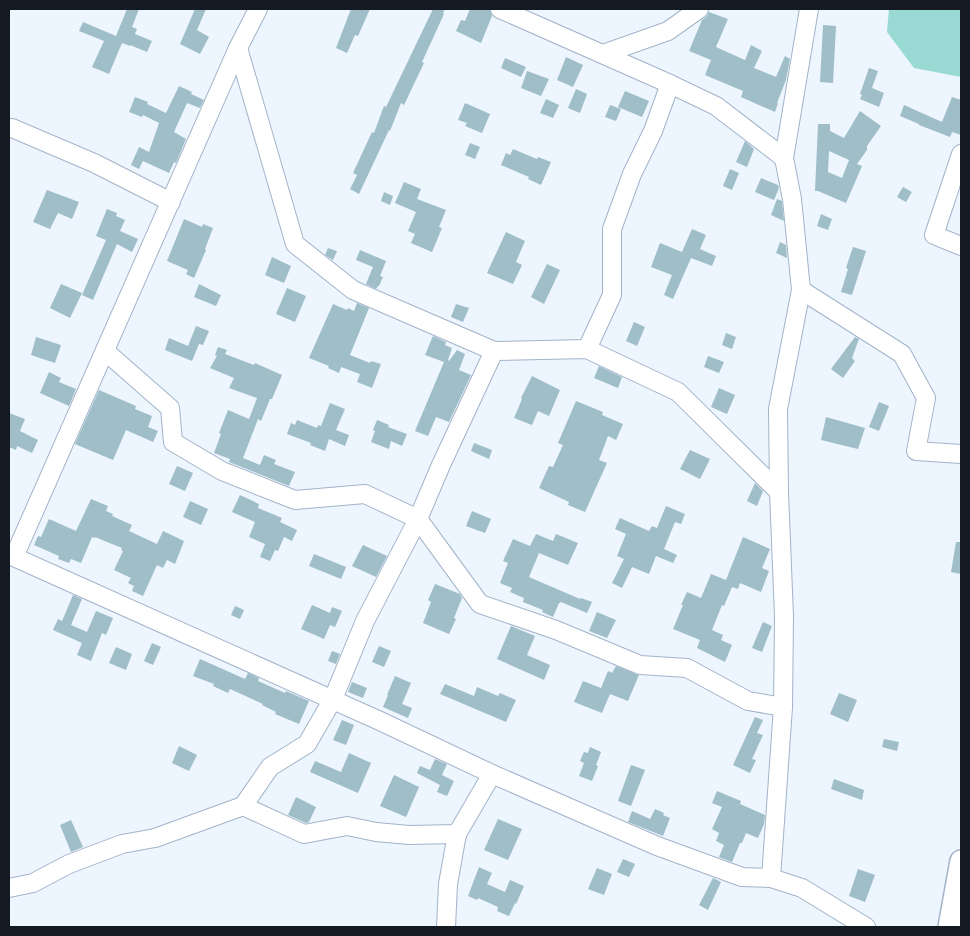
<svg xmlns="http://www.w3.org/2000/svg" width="970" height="936" viewBox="0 0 970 936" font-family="Figtree,sans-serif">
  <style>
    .water { fill: #9adad4 }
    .building { fill: #9fbec8; fill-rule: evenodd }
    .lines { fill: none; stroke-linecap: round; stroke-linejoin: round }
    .minor-casing { stroke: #a2b4c9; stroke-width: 20 }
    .major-casing { stroke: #a2b4c9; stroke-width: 24 }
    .minor { stroke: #fff; stroke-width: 18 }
    .major { stroke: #fff; stroke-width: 21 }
  </style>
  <rect width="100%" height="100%" fill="#edf5fe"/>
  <polygon class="water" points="889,9 961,9 961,77 914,68 887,32"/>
  <g class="building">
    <polygon points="127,9 139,9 132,27 137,29 135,34 152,41 147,52 130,45 130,46 122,43 109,74 92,67 104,41 79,31 83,22 116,36"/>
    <polygon points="195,9 206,9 197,30 209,37 200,54 180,44"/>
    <polygon points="351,9 370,9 358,36 355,35 347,53 336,48"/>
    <polygon points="433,9 445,9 443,13 444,14 422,62 424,63 404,105 401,103 390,131 389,130 359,194 350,189 357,175 353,173 372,132 374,133 384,106 386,107"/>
    <polygon points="470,9 490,9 492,16 481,43 456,31 461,20 465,21"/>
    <polygon points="709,12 728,19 716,47 745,60 751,45 762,51 754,68 776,77 785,56 790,59 786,80 777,103 778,103 775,112 741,97 743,91 705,75 711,60 689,51 702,20 706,17"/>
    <polygon points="823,25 836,26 833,83 820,82"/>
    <polygon points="566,57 583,65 573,87 557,80"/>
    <polygon points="505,58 526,67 521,77 501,68"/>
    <polygon points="869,68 878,71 872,88 884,93 879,107 860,99 862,95 860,94"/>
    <polygon points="527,71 549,79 541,96 521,88"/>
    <polygon points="179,86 192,92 191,94 204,100 200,108 187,103 174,132 186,139 176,163 174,162 169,173 143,161 139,169 131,165 139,147 149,152 159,123 143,115 142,117 129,112 135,97 148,102 147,104 166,113"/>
    <polygon points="576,89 587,94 580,113 568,108"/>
    <polygon points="625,91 649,101 642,117 618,107"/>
    <polygon points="952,97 961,100 961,135 952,132 950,137 919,125 919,124 900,116 904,105 942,122"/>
    <polygon points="546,99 559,105 553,118 540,113"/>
    <polygon points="465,103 490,114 482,133 465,126 467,123 458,120"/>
    <polygon points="610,105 621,109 616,121 605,117"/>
    <path d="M860,111L881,126L867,146V150L857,164L862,166L846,203L818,191H815L818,124H830V131L844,138ZM829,151L849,160L842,178L828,172Z"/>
    <polygon points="745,141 754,149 747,167 736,162"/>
    <polygon points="470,143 480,147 475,159 465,155"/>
    <polygon points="513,149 537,159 538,157 551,162 541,185 528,179 529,177 501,165 506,153 510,155"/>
    <polygon points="730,169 739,173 732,190 723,186"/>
    <polygon points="761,178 778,185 779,188 774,200 755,192"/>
    <polygon points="404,182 421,189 417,199 446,210 439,227 442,228 432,252 411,243 415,234 408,231 416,212 395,203"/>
    <polygon points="903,187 912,192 906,202 897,197"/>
    <polygon points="47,190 79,202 72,219 58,213 50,229 33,222"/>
    <polygon points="384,192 393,196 390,205 381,201"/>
    <polygon points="777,199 782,201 784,221 771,215"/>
    <polygon points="107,209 117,213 116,216 125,220 120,231 138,239 132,252 117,244 93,300 82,295 106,240 96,236"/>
    <polygon points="821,214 832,219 828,230 817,226"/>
    <polygon points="184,219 202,227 203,224 213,228 205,249 206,250 194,278 186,274 188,270 167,261"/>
    <polygon points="692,229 706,235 700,249 716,256 712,266 691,258 673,299 664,295 672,275 651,267 660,243 682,252"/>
    <polygon points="506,232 525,241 516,262 522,265 513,284 487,273"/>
    <polygon points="780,242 786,245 787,258 776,253"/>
    <polygon points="853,247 866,251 852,295 841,292 848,269 846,268"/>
    <polygon points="328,248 337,251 333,260 325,255"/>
    <polygon points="360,250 386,261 380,276 383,277 379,286 378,286 376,289 366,284 373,267 356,260"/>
    <polygon points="272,257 291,266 284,283 265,275"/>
    <polygon points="547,264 560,270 544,304 531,297"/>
    <polygon points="61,284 82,293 70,318 50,308"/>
    <polygon points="199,284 221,295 216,306 194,297"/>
    <polygon points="287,288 306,296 295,322 276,314"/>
    <polygon points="357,303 369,308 350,355 370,363 371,361 381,364 372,388 357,382 360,374 341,367 339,373 328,368 329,366 309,358 333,304 347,310 348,308 354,311"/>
    <polygon points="456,304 469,308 463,322 451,317"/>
    <polygon points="634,322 645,327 637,346 626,341"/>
    <polygon points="196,326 209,331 203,345 199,344 192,361 165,350 169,338 188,346"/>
    <polygon points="726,333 736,337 732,349 722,345"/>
    <polygon points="433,336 446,342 445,345 452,348 448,360 449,361 457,350 465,354 459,370 471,375 449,422 436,417 428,436 415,431 444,362 425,355"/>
    <polygon points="36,337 61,345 55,363 31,355"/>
    <polygon points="855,337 859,339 852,358 855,361 843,378 831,369"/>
    <polygon points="218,347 227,350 225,354 254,365 255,363 282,375 272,399 270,399 261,421 258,419 243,458 260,465 264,455 276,460 274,464 295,472 289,486 229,462 230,459 214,453 221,434 219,433 228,410 249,419 257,398 229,388 234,378 210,368 217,356 215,355"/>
    <polygon points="708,356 724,362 719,373 704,367"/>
    <polygon points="599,366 622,377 618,388 594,378"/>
    <polygon points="49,372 61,378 59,382 76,389 69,406 40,393"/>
    <polygon points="532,376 560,390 549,416 538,411 532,425 514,418 522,399 521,398"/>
    <polygon points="719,388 735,395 727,414 711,407"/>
    <polygon points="99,390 136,406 135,409 152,416 148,427 158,431 153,442 126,430 113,460 75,444"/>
    <polygon points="576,401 603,412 602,415 623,424 616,440 608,436 599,460 607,463 585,512 568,505 569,502 539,488 549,466 553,467 563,445 558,443"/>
    <polygon points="879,402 889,406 879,431 869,427"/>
    <polygon points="330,403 345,409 336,430 349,435 345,446 329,439 325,451 310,445 311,443 287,434 291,423 295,425 297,420 317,428 318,425 321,426"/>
    <polygon points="9,413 25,419 20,431 38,440 32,453 17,446 16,450 9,447"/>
    <polygon points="826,417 865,428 858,449 821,440"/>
    <polygon points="377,420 389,425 388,427 407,434 402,446 391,441 389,449 371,442 375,431 373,430"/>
    <polygon points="474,443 492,450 489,459 471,451"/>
    <polygon points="690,450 710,459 700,479 680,469"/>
    <polygon points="177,466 193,473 185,491 169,484"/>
    <polygon points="755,483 763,491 757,506 747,501"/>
    <polygon points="240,495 259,504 258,508 282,518 280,522 297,530 292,541 284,537 278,551 275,550 270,561 260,557 265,544 249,537 255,522 232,512"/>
    <polygon points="91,499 108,506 106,511 113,514 112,516 132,525 129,531 157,544 163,531 184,541 175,564 167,560 163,568 157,565 143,596 132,591 134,586 128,583 131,578 114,570 123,551 121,550 122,548 107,542 95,537 95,538 92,537 81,563 71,559 69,563 58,559 59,556 34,545 38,536 41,537 49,519 76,531"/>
    <polygon points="190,501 208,509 201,525 183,517"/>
    <polygon points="666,506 685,514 681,524 675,522 664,549 677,555 673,563 656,556 649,574 632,567 622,588 612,583 624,559 617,556 626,534 615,529 620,518 649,531 652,526 657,528"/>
    <polygon points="472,511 491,519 485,533 466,526"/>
    <polygon points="536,534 553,541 556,534 578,543 568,565 539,553 529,577 580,599 581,598 592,602 587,613 561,602 560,603 559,603 553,617 542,612 543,610 523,602 524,598 510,592 512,588 500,583 508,563 503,561 513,539 530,546"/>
    <polygon points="743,537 770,549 762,568 769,571 761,592 740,583 738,589 732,587 724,606 722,605 712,630 723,635 721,640 732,645 725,662 697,648 700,640 673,629 683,605 681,605 687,592 701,598 711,574 726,580"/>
    <polygon points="956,542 961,542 961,574 951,572"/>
    <polygon points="363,545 387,556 376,577 352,566"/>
    <polygon points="314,554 346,567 341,579 309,566"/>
    <polygon points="435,584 460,594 462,598 454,618 456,619 449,634 423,623 431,602 428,600"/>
    <polygon points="73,595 82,599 71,625 87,632 96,611 113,618 106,635 102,633 91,661 77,655 82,643 53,630 58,619 62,621"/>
    <polygon points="312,605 330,613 332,607 342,611 335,627 330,625 324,639 301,629"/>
    <polygon points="235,606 244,610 240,619 231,615"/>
    <polygon points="597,612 616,620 607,638 589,631"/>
    <polygon points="763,622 772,626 762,652 752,648"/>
    <polygon points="511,626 535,636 527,655 550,665 544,680 497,659"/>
    <polygon points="152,643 161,647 153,665 144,661"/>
    <polygon points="379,646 391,651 384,667 372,662"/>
    <polygon points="116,647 132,654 126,670 109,663"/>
    <polygon points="332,651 340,654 336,664 328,661"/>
    <polygon points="200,659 245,679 248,673 259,678 258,681 285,693 286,691 309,701 299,724 275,714 276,712 262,705 263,704 230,689 228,693 213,686 214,684 193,676"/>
    <polygon points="616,666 639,675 628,701 610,694 602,713 574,702 583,681 601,688 608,671 612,673"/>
    <polygon points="395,676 411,683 402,704 412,708 408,718 383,707 388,695 387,695"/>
    <polygon points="352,682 367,688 363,698 348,692"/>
    <polygon points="445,684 474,696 477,687 498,696 500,693 516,700 506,722 440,694"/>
    <polygon points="839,693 857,700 848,722 830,714"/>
    <polygon points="755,717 763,720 757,733 763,735 752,759 756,760 750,773 733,765"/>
    <polygon points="342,720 354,725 346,745 333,740"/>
    <polygon points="884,739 899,742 897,751 882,747"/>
    <polygon points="179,746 197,755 189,771 172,763"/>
    <polygon points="590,747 601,752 596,765 598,766 592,781 579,776 584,763 580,761 584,752 588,753"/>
    <polygon points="349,753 371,763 358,793 310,772 315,761 341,772"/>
    <polygon points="435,759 447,764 442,775 454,781 447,796 437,792 440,785 417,773 420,766 430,770"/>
    <polygon points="631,765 645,770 631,806 618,801"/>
    <polygon points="394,775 419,787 406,817 380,806"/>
    <polygon points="834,779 864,790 862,800 831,789"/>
    <polygon points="717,791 741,801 740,804 765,815 764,824 758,838 746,833 742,843 740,843 732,862 719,857 724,845 716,841 719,833 712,829 722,807 712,803"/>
    <polygon points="296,797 316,807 309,822 306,823 288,815"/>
    <polygon points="655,809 664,813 663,815 670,818 663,836 628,822 632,811 650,819"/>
    <polygon points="498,819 522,829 508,860 484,850"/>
    <polygon points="71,820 83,847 71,852 60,825"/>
    <polygon points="623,859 635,864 629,877 617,872"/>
    <polygon points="479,867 492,873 487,884 505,892 510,880 524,886 516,904 515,903 509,916 497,911 498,907 478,898 477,900 468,896"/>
    <polygon points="597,868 612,874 604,895 588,889"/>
    <polygon points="858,869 875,875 865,902 849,896"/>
    <polygon points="713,878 721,882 708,910 699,905"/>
  </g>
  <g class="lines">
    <defs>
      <g id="minor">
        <polyline points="258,9 238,48 14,557 380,721 492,774"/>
        <polyline points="500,9 670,84 716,106 784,158"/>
        <polyline points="238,48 295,244 353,290 494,351 587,349 678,392 779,492"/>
        <polyline points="603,54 668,31 699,9"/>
        <polyline points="12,128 94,163 171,202"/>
        <polyline points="961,154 934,235 961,246"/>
        <polyline points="801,290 902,354 926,398 916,451 961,454"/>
        <polyline points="587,349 612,295 612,229 632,174 653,131 670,84"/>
        <polyline points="105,351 170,408 173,442 222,471 295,500 365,494 418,519 480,604 556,630 640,665 687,668 748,701 783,707"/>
        <polyline points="243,806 270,767 307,744 333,699 365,621 418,519 441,465 494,351"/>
        <polyline points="771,878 783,707 784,616 779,492 778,409 801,290 792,199 784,158 809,9"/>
        <polyline points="9,888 33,883 69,864 122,844 155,838 243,806 304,834 347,826 376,832 409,835 457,834 492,774 657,846 742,877 771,878 802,888 866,927"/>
        <polyline points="446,927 448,884 457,834"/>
      </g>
      <polyline id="major" points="949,927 961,861"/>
    </defs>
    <use href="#minor" class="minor-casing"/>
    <use href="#major" class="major-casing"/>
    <use href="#minor" class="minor"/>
    <use href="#major" class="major"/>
  </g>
  <rect width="970" height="936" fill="none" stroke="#131a22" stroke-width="20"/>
</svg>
